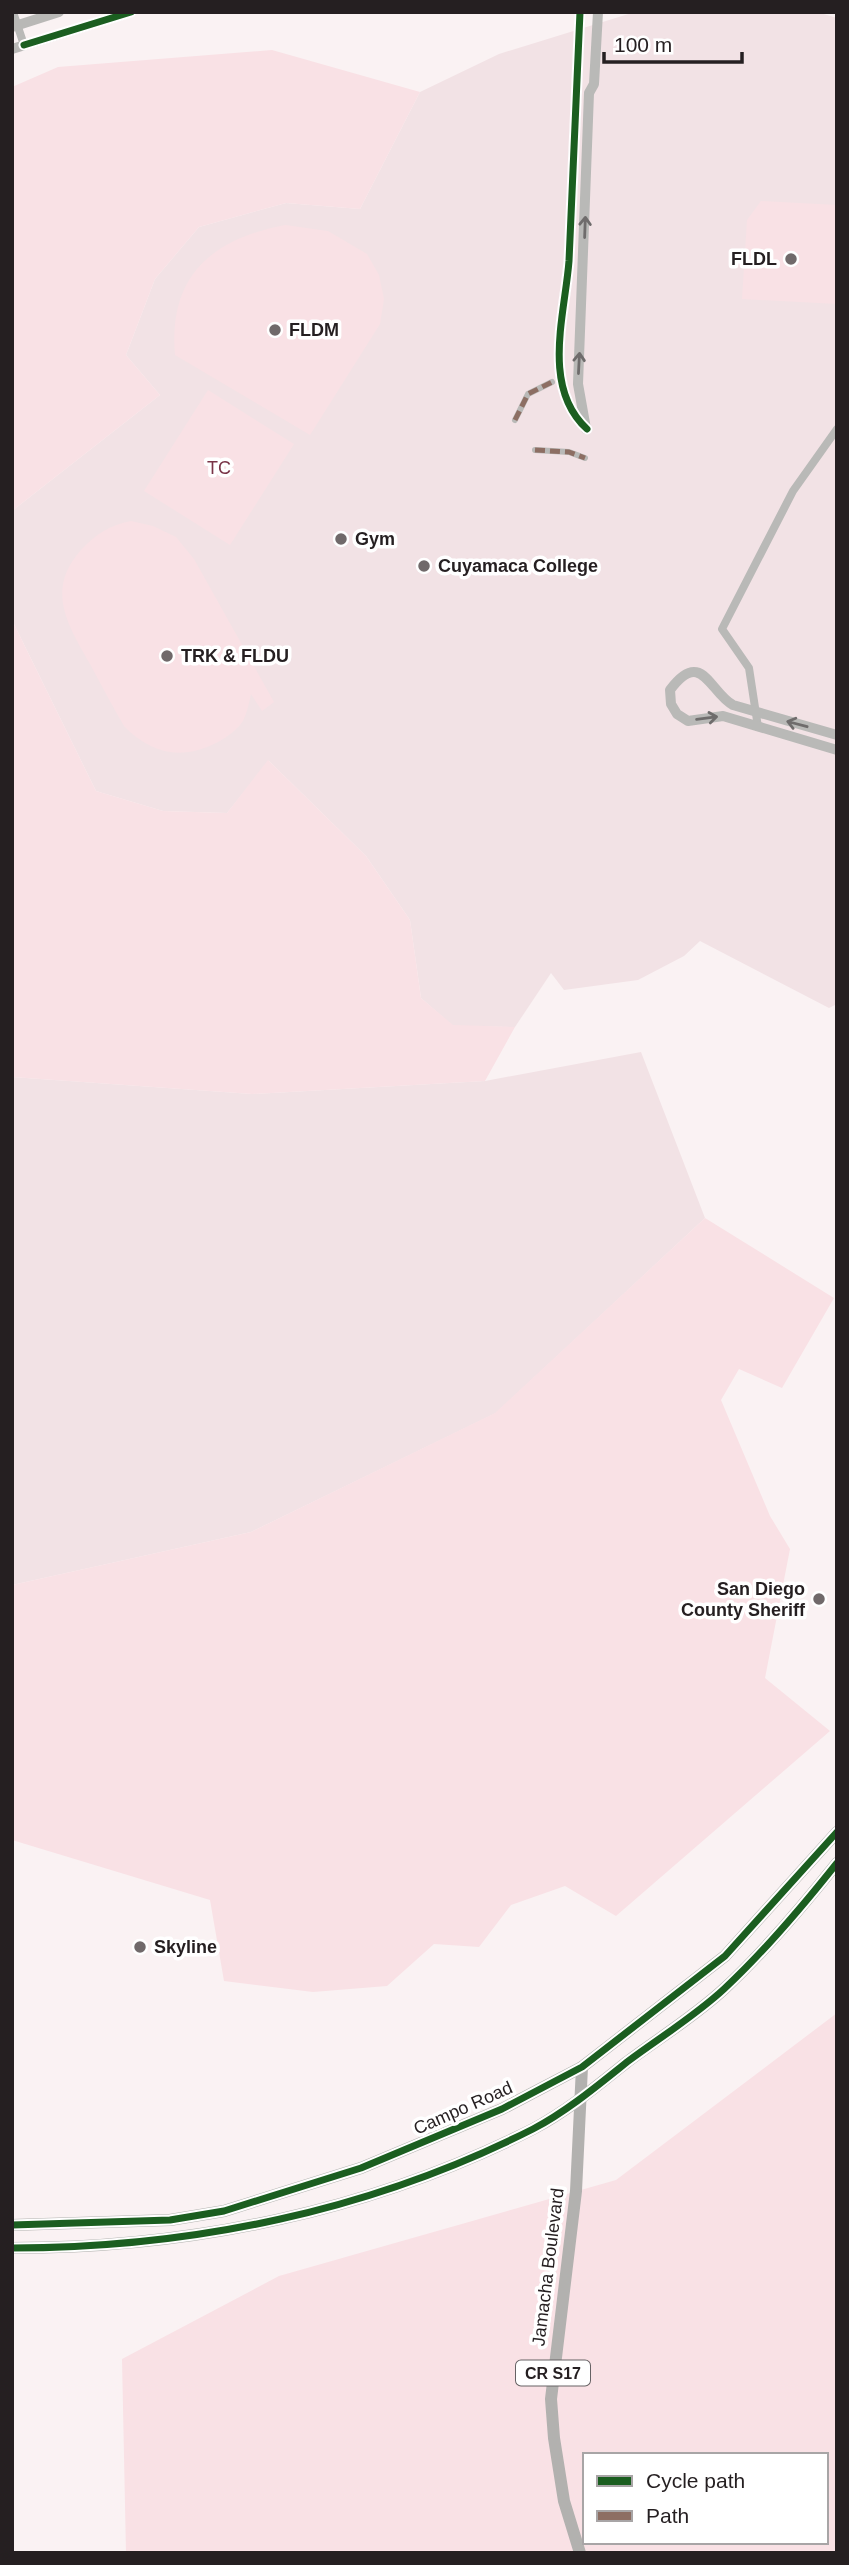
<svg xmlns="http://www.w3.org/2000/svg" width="849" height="2565" viewBox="0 0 849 2565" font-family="Arial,sans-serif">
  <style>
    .built { fill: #f2e2e5 }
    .green { fill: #f9e1e5; fill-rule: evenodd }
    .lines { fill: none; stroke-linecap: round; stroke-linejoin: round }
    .pedestrian { stroke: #b9b9b7; stroke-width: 6 }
    .minor { stroke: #b9b9b7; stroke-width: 8 }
    .tertiary { stroke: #b9b9b7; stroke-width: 10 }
    .secondary { stroke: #b9b8b6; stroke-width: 10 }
    .primary { stroke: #b2b1af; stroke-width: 12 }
    .trunk { stroke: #b4b4b1; stroke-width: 12 }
    .quiet { stroke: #8d6e63; stroke-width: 5; stroke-dasharray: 10 5; stroke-linecap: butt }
    .cycleway-casing { stroke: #fff; stroke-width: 11 }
    .cycleway { stroke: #1b5e20; stroke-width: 7 }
    .oneway { stroke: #6f6c6c }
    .poi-dot { fill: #70696a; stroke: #fff; stroke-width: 2.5 }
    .labels { text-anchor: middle; stroke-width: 7; stroke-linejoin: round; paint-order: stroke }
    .shield { fill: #fff; stroke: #666264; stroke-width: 2 }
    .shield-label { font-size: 16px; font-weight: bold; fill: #251f21 }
    .poi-label { font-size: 18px; font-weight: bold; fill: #251f21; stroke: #fff; text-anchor: start }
    .park-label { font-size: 18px; fill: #793447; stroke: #fff }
    .street-label { font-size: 18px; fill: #251f21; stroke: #fff }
  </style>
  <rect width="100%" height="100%" fill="#faf2f3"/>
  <g class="built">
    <polygon points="635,12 817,12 837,18 837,1004 829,1008 700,941 684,956 638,980 564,990 551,973 515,1027 453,1026 421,998 410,920 366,856 269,761 227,813 163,811 96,791 12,620 12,511 160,395 126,355 155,279 199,227 286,203 360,209 420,92 499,54"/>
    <polygon points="641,1052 705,1218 496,1413 251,1532 12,1585 12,1077 252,1094 485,1081"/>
  </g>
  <g class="green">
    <polygon points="272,50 420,92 360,209 286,203 199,227 155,279 126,355 160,395 12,511 12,87 58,67"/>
    <polygon points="761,201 837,205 837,304 742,299 747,220"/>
    <path d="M285,225L328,231L367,254L379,275L384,299L380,324L310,435L175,355C168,276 212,239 285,225Z"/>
    <polygon points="208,390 294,444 230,545 144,491"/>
    <path d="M131,521L153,526L176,537L194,559L274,702L262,711L251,694C249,703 247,713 243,721C237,730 227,737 218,742C182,761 151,754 124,726C112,705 101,685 90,664C68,625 45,590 81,550C96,534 110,525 131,521Z"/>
    <polygon points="12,620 96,791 163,811 227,813 268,760 366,856 410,920 421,998 453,1025 515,1027 485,1081 252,1094 12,1077"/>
    <polygon points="705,1218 834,1298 782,1388 739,1369 721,1400 770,1516 790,1549 765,1678 830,1731 616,1916 565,1886 511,1905 479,1947 434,1944 387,1986 313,1992 224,1981 210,1900 12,1840 12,1585 251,1532 495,1413"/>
    <path d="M837,2013V2553H126L122,2359L279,2276L616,2180ZM585,2455H826V2542H585Z"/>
  </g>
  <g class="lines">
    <g class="pedestrian">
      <polyline points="515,420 528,394 552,382"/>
      <polyline points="535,450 569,452 585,458"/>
    </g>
    <g class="minor">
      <polyline points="13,12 24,45"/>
      <polyline points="758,727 749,668 722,629 793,491 837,429"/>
    </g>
    <g class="tertiary">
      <path d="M580,12L569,261C565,314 541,387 587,429"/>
      <polyline points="586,429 578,384 589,93 594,84 598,12"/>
      <path d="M837,735L733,705C710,693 702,647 670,690L671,704L677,714L688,721L723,716L837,750"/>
    </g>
    <g class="secondary">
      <polyline points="12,27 59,12"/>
      <polyline points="12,49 131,12"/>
    </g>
    <polyline class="primary" points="580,2553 564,2501 554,2438 551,2399 576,2191 582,2067"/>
    <g class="trunk">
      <polyline points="12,2225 170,2220 224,2211 361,2168 502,2109 582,2067 725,1956 837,1832"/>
      <path d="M12,2248C192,2248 371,2211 533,2129C567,2111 597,2086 627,2062C659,2038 695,2016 724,1989C765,1951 802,1907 837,1863"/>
    </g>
    <g class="quiet">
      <polyline points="515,420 528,394 552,382"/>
      <polyline points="535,450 569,452 585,458"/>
    </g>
    <defs>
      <g id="cycleway">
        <path d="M580,12L569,261C565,314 541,387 587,429"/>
        <polyline points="24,45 131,12"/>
        <polyline points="12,2225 170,2220 224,2211 361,2168 502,2109 582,2067 725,1956 837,1832"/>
        <path d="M12,2248C192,2248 371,2211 533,2129C567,2111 597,2086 627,2062C659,2038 695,2016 724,1989C765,1951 802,1907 837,1863"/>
      </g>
    </defs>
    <use href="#cycleway" class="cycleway-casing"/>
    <use href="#cycleway" class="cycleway"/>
  </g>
  <defs><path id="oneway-shaft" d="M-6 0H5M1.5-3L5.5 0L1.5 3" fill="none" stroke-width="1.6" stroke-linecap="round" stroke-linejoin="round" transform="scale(1.75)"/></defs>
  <g class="oneway">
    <use href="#oneway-shaft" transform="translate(585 227) rotate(-88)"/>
    <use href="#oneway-shaft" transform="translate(579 363) rotate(-87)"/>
    <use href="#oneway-shaft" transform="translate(707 718) rotate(-7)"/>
    <use href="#oneway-shaft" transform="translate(797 724) rotate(-165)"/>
  </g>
  <g class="poi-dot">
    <circle cx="791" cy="259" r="7"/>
    <circle cx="275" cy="330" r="7"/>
    <circle cx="341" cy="539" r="7"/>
    <circle cx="424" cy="566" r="7"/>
    <circle cx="167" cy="656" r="7"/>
    <circle cx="819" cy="1599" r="7"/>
    <circle cx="140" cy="1947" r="7"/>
  </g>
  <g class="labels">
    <rect class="shield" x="516" y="2360.5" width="74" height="25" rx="5"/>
    <g class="shield-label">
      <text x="553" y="2379">CR S17</text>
    </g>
    <g class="poi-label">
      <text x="777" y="265" text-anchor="end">FLDL</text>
      <text x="289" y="336">FLDM</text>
      <text x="355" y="545">Gym</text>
      <text x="438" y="572">Cuyamaca College</text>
      <text x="181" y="662">TRK &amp; FLDU</text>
      <text x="805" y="1595" text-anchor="end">San Diego<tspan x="805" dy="21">County Sheriff</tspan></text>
      <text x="154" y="1953">Skyline</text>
    </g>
    <g class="park-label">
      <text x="219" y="474">TC</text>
    </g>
    <g class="street-label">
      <text transform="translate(463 2108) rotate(-24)" y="6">Campo Road</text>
      <text transform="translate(548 2267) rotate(-83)" y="6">Jamacha Boulevard</text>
    </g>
  </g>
  <rect width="849" height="2565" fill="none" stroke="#251f21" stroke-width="28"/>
  <rect x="583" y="2453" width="245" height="91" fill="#ffffff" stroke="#a8a5a6" stroke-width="2"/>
  <rect x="597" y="2476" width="35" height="10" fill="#1b5e20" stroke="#a8a5a6" stroke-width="2"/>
  <text x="646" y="2488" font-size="21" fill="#251f21">Cycle path</text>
  <rect x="597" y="2511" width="35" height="10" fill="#8d6e63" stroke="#a8a5a6" stroke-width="2"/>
  <text x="646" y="2523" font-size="21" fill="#251f21">Path</text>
  <path d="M604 52v10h138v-10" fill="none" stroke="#251f21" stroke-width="3.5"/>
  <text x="614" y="52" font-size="21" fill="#251f21" stroke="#ffffff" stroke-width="5" paint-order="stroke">100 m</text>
</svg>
